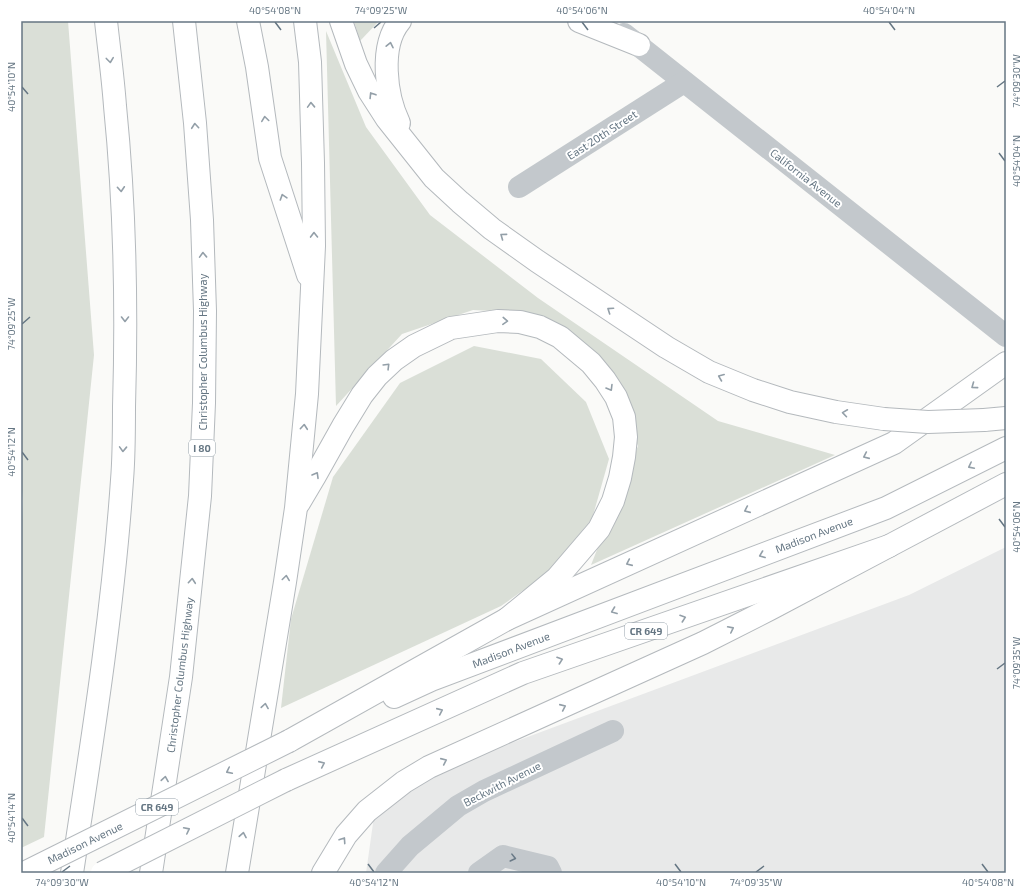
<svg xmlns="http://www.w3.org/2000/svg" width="1027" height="894" viewBox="0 0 1027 894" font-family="'Exo 2',sans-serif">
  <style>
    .built { fill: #e8e9e9 }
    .green { fill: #dadfd7 }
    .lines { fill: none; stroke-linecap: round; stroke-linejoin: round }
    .major-casing { stroke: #b5babe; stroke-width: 24 }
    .highway-casing { stroke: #b4b9bd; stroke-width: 24 }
    .minor { stroke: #c3c8cc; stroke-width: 22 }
    .major { stroke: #fff; stroke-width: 22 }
    .highway { stroke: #fff; stroke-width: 22 }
    .major-bridge-casing { stroke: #b5babe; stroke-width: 24; stroke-linecap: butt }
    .highway-bridge-casing { stroke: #b4b9bd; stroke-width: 24; stroke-linecap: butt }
    .major-bridge { stroke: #fff; stroke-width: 22 }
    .highway-bridge { stroke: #fff; stroke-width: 22 }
    .oneway { stroke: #939fa8 }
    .oneway2 { stroke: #6a7a87 }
    .ticks { fill: none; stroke: #657683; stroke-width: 1.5 }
    .labels { text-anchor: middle; stroke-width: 4; stroke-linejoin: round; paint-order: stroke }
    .shield { fill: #fff; stroke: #939fa8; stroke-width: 1 }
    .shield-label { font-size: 10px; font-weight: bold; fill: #657683 }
    .street-label { font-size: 11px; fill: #657683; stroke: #fff }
    .neatline { fill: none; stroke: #657683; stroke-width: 1.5 }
    .ticks-label { font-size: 10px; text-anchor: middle; fill: #657683 }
  </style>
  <rect width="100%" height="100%" fill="#fafaf8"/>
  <polygon class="built" points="1006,547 1006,873 366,873 376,802 455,764 909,595"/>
  <g class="green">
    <polygon points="21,21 68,21 94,355 44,837 21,848 21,539 23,501 21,481"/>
    <polygon points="354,21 379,21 360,41"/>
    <polygon points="326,31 366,127 430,215 538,298 718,421 835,455 591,565 638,446 603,362 532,313 473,310 402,334 336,406"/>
    <polygon points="474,346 541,359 586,402 609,459 592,519 545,575 501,606 281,708 291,619 333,477 400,383"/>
  </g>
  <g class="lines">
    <defs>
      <g id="major">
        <polyline points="394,697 431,680 886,508 1006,448"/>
        <polyline points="289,741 507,619 894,443 1006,363"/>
        <polyline points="286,780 523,673 889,546 1006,484"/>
      </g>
      <g id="highway">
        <polyline points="248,21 257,67 270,158 308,275"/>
        <polyline points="341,21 356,64 369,91 387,119 434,178 460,202 492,229 537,261 666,347 709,372 753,390 790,402 836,412 884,419"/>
        <polyline points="579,21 639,45"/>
        <path d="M399,123C386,96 379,46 400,21"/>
        <polyline points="984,420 1006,418"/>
        <polyline points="299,503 315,476 343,426 362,395 377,376 394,360 414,346 451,328 498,321 520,322 540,327 560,337 591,363 605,380 616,397 624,417 626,437 624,457 620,478 613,501 599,529 557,578 507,619"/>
        <path d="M72,873C92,742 113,612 122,480C124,456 124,432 124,407C127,307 125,206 115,106C113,78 109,49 106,21"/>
        <polyline points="151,873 181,677 200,496 204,403 205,311 202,220 195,123 184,21"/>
        <polyline points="237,873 285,582 296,508 307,394 314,246 313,163 310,62 305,21"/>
        <polyline points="323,873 346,835 367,811 404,782 429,767 703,643 770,609 889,546"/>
      </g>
    </defs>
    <use href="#major" class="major-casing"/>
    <use href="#highway" class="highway-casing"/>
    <g class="minor">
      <polyline points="624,34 1006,336"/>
      <polyline points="519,187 684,82"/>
      <polyline points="386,873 410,846 458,806 484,791 613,731"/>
      <polyline points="479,873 503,856 548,867 551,873"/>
    </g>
    <use href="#major" class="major"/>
    <use href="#highway" class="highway"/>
    <defs>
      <g id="major-bridge">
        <polyline points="24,873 289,741"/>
        <polyline points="102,873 286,780"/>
      </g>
      <polyline id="highway-bridge" points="884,419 928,422 984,420"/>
    </defs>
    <use href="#major-bridge" class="major-bridge-casing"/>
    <use href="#highway-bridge" class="highway-bridge-casing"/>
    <use href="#major-bridge" class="major-bridge"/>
    <use href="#highway-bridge" class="highway-bridge"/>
  </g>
  <defs><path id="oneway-chevron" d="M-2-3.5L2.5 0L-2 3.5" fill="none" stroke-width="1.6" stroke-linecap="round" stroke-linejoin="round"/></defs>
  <g class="oneway">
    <use href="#oneway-chevron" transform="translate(390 45) rotate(-78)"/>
    <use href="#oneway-chevron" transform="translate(110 60) rotate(83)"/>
    <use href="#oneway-chevron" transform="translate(372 95) rotate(-122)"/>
    <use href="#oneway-chevron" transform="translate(311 105) rotate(-92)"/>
    <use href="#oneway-chevron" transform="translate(265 119) rotate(-98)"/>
    <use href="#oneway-chevron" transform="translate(195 126) rotate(-95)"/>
    <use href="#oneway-chevron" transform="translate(121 189) rotate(86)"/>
    <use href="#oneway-chevron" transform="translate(283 197) rotate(-108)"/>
    <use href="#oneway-chevron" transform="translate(314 235) rotate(-91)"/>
    <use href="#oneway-chevron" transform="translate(503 236) rotate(-144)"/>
    <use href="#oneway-chevron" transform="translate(203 255) rotate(-92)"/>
    <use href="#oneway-chevron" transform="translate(610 310) rotate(-146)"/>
    <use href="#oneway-chevron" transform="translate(125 319) rotate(90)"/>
    <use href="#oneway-chevron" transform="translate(505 321) rotate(3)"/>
    <use href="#oneway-chevron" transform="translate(387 366) rotate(-45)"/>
    <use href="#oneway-chevron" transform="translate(721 377) rotate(-158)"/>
    <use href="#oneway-chevron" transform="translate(974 386) rotate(144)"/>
    <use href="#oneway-chevron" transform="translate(610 388) rotate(59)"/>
    <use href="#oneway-chevron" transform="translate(845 413) rotate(-172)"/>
    <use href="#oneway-chevron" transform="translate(304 427) rotate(-85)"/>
    <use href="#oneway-chevron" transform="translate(123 449) rotate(92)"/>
    <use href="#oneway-chevron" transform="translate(866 456) rotate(156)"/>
    <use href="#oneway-chevron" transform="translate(971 466) rotate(153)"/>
    <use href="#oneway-chevron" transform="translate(316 475) rotate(-60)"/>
    <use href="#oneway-chevron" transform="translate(747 510) rotate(156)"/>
    <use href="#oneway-chevron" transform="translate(762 555) rotate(159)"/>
    <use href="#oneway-chevron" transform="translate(629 563) rotate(156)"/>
    <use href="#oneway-chevron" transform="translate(286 578) rotate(-82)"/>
    <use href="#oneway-chevron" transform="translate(192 581) rotate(-85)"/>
    <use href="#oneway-chevron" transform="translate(614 611) rotate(159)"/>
    <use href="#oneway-chevron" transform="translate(683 618) rotate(-19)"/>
    <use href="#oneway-chevron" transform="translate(731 629) rotate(-27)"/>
    <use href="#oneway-chevron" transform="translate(560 660) rotate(-19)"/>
    <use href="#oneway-chevron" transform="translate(265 706) rotate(-81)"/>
    <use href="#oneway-chevron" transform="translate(563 707) rotate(-24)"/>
    <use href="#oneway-chevron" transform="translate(440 711) rotate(-24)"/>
    <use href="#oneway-chevron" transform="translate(444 761) rotate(-24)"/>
    <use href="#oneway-chevron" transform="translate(322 764) rotate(-24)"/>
    <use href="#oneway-chevron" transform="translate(229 771) rotate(154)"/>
    <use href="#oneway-chevron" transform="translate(165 779) rotate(-81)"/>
    <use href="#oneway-chevron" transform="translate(187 830) rotate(-27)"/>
    <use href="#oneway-chevron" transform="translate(243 835) rotate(-80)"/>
    <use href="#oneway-chevron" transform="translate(343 840) rotate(-56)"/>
  </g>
  <use class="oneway2" href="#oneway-chevron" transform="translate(513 858) rotate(14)"/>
  <path class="ticks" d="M275,22L281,30M582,22L588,30M889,22L895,30M374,28L381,22M22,87L28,94M997,87L1005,81M999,153L1005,161M22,324L30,317M22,452L28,460M999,519L1005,527M997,669L1005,663M22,818L28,826M368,864L374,872M675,864L681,872M982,864L988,872M62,872L70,866M756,872L764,866"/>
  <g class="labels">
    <g class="shield">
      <rect x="189" y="440" width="26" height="16" rx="3"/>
      <rect x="625" y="623" width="42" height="16" rx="3"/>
      <rect x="136" y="799" width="42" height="16" rx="3"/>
    </g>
    <g class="shield-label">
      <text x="202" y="452">I 80</text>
      <text x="646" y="635">CR 649</text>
      <text x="157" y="811">CR 649</text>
    </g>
    <g class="street-label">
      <text transform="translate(602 135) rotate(-33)" y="4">East 20th Street</text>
      <text transform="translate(806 178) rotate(38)" y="4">California Avenue</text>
      <text transform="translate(203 352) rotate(-90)" y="4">Christopher Columbus Highway</text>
      <text transform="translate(814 535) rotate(-21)" y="4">Madison Avenue</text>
      <text transform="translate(511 650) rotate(-21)" y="4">Madison Avenue</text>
      <text transform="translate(180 675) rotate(-83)" y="4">Christopher Columbus Highway</text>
      <text transform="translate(502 784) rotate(-27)" y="4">Beckwith Avenue</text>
      <text transform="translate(85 843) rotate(-26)" y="4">Madison Avenue</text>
    </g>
  </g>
  <rect width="1027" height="894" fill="none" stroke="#ffffff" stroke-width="44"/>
  <rect x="22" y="22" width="983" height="850" class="neatline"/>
  <g class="ticks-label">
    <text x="275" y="14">40°54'08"N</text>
    <text x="381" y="14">74°09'25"W</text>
    <text x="582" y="14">40°54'06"N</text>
    <text x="889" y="14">40°54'04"N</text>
    <text transform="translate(1016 81) rotate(-90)" y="4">74°09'30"W</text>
    <text transform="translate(11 87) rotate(-90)" y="4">40°54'10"N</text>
    <text transform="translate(1016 161) rotate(-90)" y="4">40°54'04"N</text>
    <text transform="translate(11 324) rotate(-90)" y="4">74°09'25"W</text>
    <text transform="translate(11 452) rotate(-90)" y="4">40°54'12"N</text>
    <text transform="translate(1016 527) rotate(-90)" y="4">40°54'06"N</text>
    <text transform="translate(1016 663) rotate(-90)" y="4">74°09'35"W</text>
    <text transform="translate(11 818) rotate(-90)" y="4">40°54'14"N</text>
    <text x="62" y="886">74°09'30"W</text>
    <text x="374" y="886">40°54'12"N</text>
    <text x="681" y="886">40°54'10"N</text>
    <text x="756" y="886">74°09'35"W</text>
    <text x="988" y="886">40°54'08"N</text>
  </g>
</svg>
